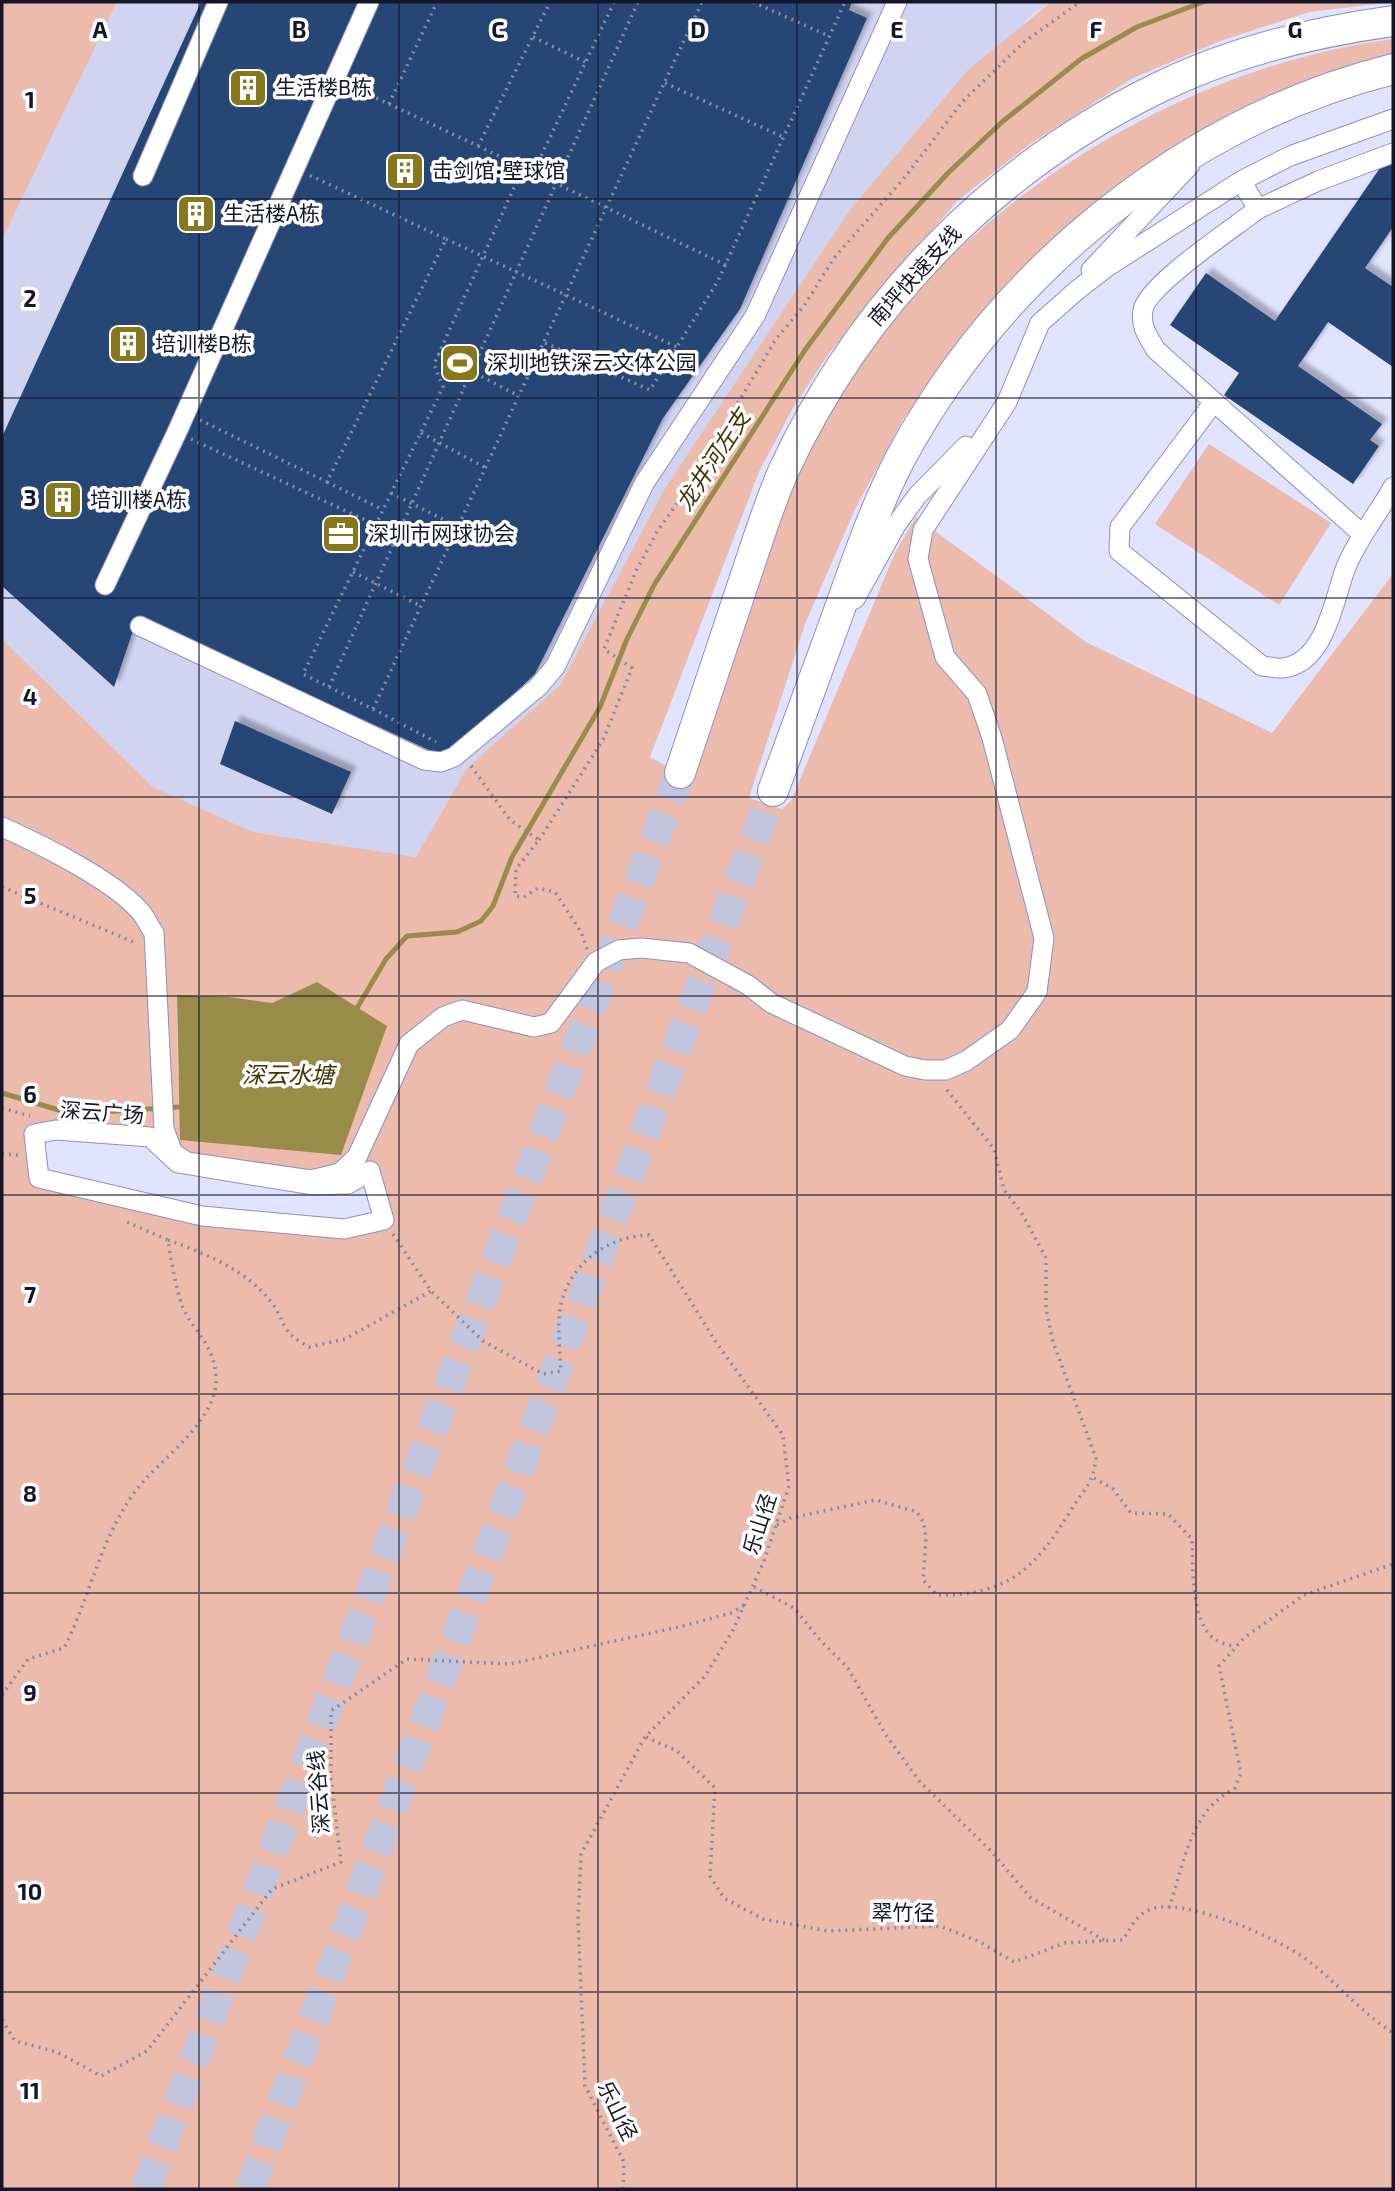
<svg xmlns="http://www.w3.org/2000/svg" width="1395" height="2191" viewBox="0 0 1395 2191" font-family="'Exo 2','Noto Sans SC',sans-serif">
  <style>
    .built { fill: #d0d4f0 }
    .green { fill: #ecbbab; fill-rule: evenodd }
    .water { fill: #998c4b }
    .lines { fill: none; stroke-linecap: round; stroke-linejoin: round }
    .stream { stroke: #998c4b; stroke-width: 5 }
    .building { fill: #284675; filter: url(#shadow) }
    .highway-tunnel { stroke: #c1c5de; stroke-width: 30; stroke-dasharray: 30 15; stroke-linecap: butt }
    .minor-casing { stroke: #888fca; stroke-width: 21 }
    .highway-casing { stroke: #888fca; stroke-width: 32 }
    .path { stroke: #888ba3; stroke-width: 3.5; stroke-dasharray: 2 5; stroke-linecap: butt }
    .minor { stroke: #fff; stroke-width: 19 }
    .highway { stroke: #fff; stroke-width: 30 }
    .grid { fill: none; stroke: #14162c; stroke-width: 2; stroke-opacity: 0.55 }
    .labels { text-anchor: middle; stroke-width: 7; stroke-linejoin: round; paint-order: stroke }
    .poi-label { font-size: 21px; fill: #14162c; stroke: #fff; text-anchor: start }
    .street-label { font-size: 21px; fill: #14162c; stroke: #fff }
    .water-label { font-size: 23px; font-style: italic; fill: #403600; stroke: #fff }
    .grid-label { font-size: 23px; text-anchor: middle; font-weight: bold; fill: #14162c; stroke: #fff; stroke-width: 7; stroke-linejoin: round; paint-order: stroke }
  </style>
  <defs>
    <filter id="shadow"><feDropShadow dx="5.5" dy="-5.5" stdDeviation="2" flood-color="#0004"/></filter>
  </defs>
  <rect width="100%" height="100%" fill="#e0e4fe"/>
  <polygon class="built" points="117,2 1051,2 1030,16 664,490 560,685 467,768 416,857 253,832 153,787 2,639 2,240"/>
  <g class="green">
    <polygon points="2,2 117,2 2,240"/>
    <path d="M1051,2H1393L1309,12L1220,41L1131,79L1030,144L957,201L829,353L793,408L759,472L650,757L685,776C708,712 731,648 754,585C774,528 793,470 823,418C938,218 1166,69 1393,39V59L1223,128L974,328L904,418L856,507L805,624L749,798L782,809L791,801L895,553L916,517L1086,642L1272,733L1393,574V2189H2V639L153,787L253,832L416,857L467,768L560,685L664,490L850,210L968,70ZM317,982L178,1076L177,995L229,997L272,1003ZM34,1134L150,1137L178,1163L348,1184L370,1171L384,1220L344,1229L149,1201L39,1178Z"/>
    <polygon points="1209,444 1331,523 1279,605 1155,524"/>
  </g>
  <polygon class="water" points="317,982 387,1026 341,1155 180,1140 177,995 229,997 272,1003"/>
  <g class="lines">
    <g class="stream">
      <polyline points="357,1008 386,959 407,936 457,932 481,921 493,906 512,857 600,707 627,639 654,585 805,350 888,238 949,172 1002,122 1081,59 1137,27 1203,2"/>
      <polyline points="2,1093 72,1114 179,1107"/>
    </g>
  </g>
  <g class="building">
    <polygon points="201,2 852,2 849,10 867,18 740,309 663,418 535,674 446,758 138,616 114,687 2,586 2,437"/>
    <polygon points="1393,149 1393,227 1365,268 1393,287 1393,367 1328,322 1298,366 1382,424 1370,440 1379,446 1353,484 1224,395 1239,373 1170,325 1206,273 1275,321"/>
    <polygon points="235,721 351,772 332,814 220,764"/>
  </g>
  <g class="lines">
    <g class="highway-tunnel">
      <polyline points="146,2189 680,773"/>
      <polyline points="250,2189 773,791"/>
    </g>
    <defs>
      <g id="minor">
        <polyline points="143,176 218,2"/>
        <path d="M1241,181L1258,209C1234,228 1147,285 1143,310C1140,327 1148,336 1156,350L1362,534"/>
        <polyline points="1258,209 1318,181 1393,153"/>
        <polyline points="1091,270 1190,165"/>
        <path d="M1214,402L1120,527L1119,551L1262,666C1268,666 1277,669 1283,668C1326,663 1334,598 1346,567C1358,538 1378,514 1393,487"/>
        <polyline points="105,585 177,432 369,2"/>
        <polyline points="855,599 896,525 917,496 966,446"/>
        <polyline points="140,626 424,760 441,762 454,757 538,687 555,667 645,482 755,316 897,2"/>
        <path d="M2,827C40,844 111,879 139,910C145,916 149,926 154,933L164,1129L173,1153L187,1162L311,1180L340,1173L357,1157L409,1044L443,1017L462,1010L534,1027L551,1023L596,962L619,950L641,948L689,953L748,985L771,1003L905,1066L925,1070H946L966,1061L1010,1030L1037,992L1044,938L992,738L977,694L945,657L918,559L923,530L1007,402L1040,323L1076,291L1107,267L1241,181L1290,156L1393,119"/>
        <polygon points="56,1130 150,1137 178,1163 312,1185 348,1184 370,1171 384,1220 344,1229 202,1216 39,1178 34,1134"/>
      </g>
      <g id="highway">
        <path d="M680,773C701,711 721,649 742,587C755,549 767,509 783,472C859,306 993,168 1158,88C1231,52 1313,32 1393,21"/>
        <path d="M773,791C795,731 817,671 839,611C857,560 875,508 900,459C1002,270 1184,122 1393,69"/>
      </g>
    </defs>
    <use href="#minor" class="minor-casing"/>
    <use href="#highway" class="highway-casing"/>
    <g class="path">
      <polyline points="614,2 536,167 523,168 434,364 443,387 303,674 373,709 702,2"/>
      <polyline points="753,2 829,36"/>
      <polyline points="533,37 585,62"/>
      <polyline points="665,83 783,137"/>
      <polyline points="351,86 478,146 550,2"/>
      <polyline points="389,104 437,2"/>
      <polyline points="478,146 726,265"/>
      <polyline points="446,239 677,347"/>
      <polyline points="545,343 650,390 718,281 845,2"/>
      <polyline points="438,354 519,396"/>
      <polyline points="200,420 327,482 446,239 309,175"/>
      <polyline points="421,433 486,468"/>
      <polyline points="191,439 376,525"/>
      <polyline points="327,482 383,510"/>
      <polyline points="391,493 458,527"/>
      <polyline points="353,572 421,606"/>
      <polyline points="329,687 638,2"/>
      <polyline points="373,709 436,742"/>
      <polyline points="471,766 510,820 539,840 516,869 515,896 524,897 538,888 555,892 581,932 587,949"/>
      <polyline points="539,840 603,740 632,668 604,649 636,571 657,532 683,495 776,339 804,306 834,258 905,177 963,101 1024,42 1080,2"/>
      <polyline points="2,887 136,943"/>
      <polyline points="2,1108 30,1116"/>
      <polyline points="2,1154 20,1155"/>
      <path d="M393,1234L431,1291L483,1341L543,1374L561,1371C560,1354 558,1335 559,1317C563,1269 604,1236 649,1235L718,1345L783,1435L789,1486L764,1561L733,1630L705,1676L645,1737L581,1854L578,1919L585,2086L624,2162L623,2189"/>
      <path d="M168,1240C204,1253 247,1270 271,1302C289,1326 278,1330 309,1347L345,1339L431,1291"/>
      <path d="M1094,1478L1113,1489L1131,1513L1168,1514L1192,1539C1193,1564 1191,1625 1215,1639C1220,1643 1229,1645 1236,1647"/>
      <path d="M777,1525L790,1518L876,1500L917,1512L924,1523L926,1539L923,1580L937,1595C1008,1596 1036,1568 1071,1510C1084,1489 1093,1484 1096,1458L1053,1342L1046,1308V1258L1021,1212L1004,1190L994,1149L946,1089"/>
      <polyline points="754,1587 794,1608 820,1640 848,1668 884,1732 919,1781 990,1850 1031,1898 1106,1941"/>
      <path d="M2,1695L28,1659L64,1648C90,1597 100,1540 134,1493C157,1461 218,1422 216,1378C215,1343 192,1332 181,1303C175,1283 171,1260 168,1240L127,1222L128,1218"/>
      <path d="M646,1737L677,1751L715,1788L710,1876L724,1898L763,1919L828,1931L940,1926L980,1942L1014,1962L1065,1943L1123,1940C1131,1927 1136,1915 1151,1909C1184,1897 1275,1937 1303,1957C1335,1980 1359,2011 1393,2033"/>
      <path d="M1169,1908C1185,1862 1189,1812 1235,1788L1241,1773L1219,1666L1244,1638L1304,1595L1393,1564"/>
      <polyline points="2,2020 15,2041 57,2052 101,2076 147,2051 272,1889 341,1862 331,1778 331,1711 407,1659 510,1664 683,1626 731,1613 746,1604"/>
    </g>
    <use href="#minor" class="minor"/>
    <use href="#highway" class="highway"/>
  </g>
  <path class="grid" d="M199,2V2189M399,2V2189M598,2V2189M797,2V2189M996,2V2189M1196,2V2189M2,199H1393M2,398H1393M2,598H1393M2,797H1393M2,996H1393M2,1195H1393M2,1394H1393M2,1593H1393M2,1793H1393M2,1992H1393"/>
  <defs>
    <symbol id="building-square" viewBox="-11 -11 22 22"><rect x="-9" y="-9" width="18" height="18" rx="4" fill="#87781c" stroke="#fff"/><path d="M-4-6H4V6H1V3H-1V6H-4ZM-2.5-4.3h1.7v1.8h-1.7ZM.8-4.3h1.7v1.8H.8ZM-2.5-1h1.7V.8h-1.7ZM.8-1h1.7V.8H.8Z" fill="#fff"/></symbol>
    <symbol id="stadium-square" viewBox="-11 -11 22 22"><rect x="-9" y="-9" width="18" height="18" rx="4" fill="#87781c" stroke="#fff"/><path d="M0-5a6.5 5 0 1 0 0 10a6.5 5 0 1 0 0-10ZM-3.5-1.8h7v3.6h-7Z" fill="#fff"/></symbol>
    <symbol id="office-square" viewBox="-11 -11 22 22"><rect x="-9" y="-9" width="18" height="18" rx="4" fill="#87781c" stroke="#fff"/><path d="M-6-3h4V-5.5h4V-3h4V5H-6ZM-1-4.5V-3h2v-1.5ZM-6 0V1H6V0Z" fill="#fff"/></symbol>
  </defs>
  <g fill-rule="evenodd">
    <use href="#building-square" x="226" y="66" width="44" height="44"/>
    <use href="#building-square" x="383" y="149" width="44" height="44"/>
    <use href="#building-square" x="174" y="192" width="44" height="44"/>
    <use href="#building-square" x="106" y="322" width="44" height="44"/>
    <use href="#stadium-square" x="438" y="341" width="44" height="44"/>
    <use href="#building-square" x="41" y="478" width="44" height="44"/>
    <use href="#office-square" x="319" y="512" width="44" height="44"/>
  </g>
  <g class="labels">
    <g class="poi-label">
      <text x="275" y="95">生活楼B栋</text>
      <text x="432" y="178">击剑馆•壁球馆</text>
      <text x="223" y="221">生活楼A栋</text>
      <text x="155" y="351">培训楼B栋</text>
      <text x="487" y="370">深圳地铁深云文体公园</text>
      <text x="90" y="507">培训楼A栋</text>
      <text x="368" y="541">深圳市网球协会</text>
    </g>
    <g class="street-label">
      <text transform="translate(915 276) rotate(-48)" y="7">南坪快速支线</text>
      <text transform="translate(102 1113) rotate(4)" y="7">深云广场</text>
      <text transform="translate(760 1524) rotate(-72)" y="7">乐山径</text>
      <text transform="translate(319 1792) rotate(-94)" y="7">深云谷线</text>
      <text x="903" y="1920">翠竹径</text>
      <text transform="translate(617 2111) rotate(64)" y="7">乐山径</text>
    </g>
    <g class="water-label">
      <text transform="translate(713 460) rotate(-57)" y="8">龙井河左支</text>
      <text x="288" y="1083">深云水塘</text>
    </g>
  </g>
  <g class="grid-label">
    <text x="100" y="38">A</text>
    <text x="299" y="38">B</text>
    <text x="498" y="38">C</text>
    <text x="698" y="38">D</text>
    <text x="897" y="38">E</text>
    <text x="1096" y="38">F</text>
    <text x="1295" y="38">G</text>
    <text x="30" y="108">1</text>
    <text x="30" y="307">2</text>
    <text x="30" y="506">3</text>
    <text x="30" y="705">4</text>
    <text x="30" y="904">5</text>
    <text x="30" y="1103">6</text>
    <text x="30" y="1303">7</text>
    <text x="30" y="1502">8</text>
    <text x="30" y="1701">9</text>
    <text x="30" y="1900">10</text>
    <text x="30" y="2099">11</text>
  </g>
  <rect width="1395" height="2191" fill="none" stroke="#14162c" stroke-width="7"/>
</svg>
